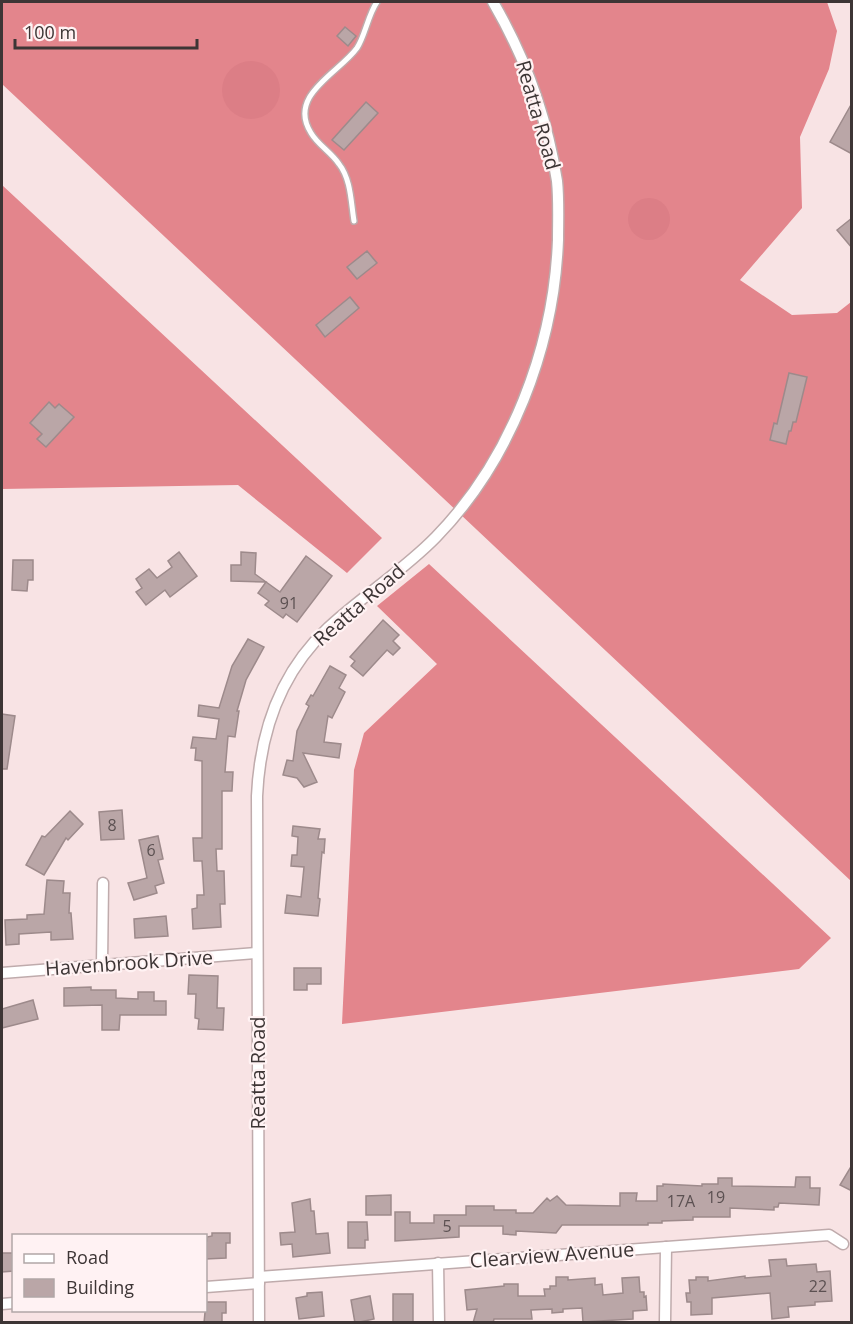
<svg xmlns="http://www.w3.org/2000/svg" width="853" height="1324" viewBox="0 0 853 1324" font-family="'Open Sans',sans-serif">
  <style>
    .forest { fill: #e3858c }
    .water { fill: #dc7e86 }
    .building { fill: #baa6a7; stroke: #9d8a8b; stroke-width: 1.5 }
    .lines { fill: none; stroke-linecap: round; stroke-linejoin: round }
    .service-casing { stroke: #bfabac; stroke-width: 8 }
    .minor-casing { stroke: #bfabac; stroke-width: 13 }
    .service { stroke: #fff; stroke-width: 5 }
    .minor { stroke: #fff; stroke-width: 10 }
    .labels { text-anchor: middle; stroke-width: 4.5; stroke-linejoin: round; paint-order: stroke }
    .number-label { font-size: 16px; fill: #5c5152 }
    .street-label { font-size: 20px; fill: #3d3535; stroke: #fff2f3 }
  </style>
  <rect width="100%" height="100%" fill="#f8e3e4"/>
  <g class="forest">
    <polygon points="2,2 827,2 837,31 829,69 800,137 802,208 740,280 792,315 837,313 851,302 851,881 2,84"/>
    <polygon points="2,185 382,538 347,573 238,485 2,489"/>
    <polygon points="429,564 831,938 799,969 342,1024 354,770 364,733 437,664 377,606"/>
  </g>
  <g class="water">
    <circle cx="251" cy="90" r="29"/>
    <circle cx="649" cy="219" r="21"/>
  </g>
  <g class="building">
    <polygon points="345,27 356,36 348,46 337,36"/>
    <polygon points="366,102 378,113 344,150 332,140"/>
    <polygon points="852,103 852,154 830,142"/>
    <polygon points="852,218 852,248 837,230"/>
    <polygon points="367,251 377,263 357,279 347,267"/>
    <polygon points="350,297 359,308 325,337 316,325"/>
    <polygon points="789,373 807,377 796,422 793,422 791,431 789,431 786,444 770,440 774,423 777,424"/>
    <polygon points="49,402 55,408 59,404 74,417 46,447 37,439 42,434 30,423"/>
    <polygon points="179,552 197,576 170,597 165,590 146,605 136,592 142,588 136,579 149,569 157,578 172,567 168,561"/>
    <polygon points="241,552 256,553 255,574 280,592 306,556 332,576 297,622 286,614 283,618 265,605 269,601 258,593 266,582 231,581 231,565 241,565"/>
    <polygon points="13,560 33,560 33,580 28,580 27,591 12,590"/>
    <polygon points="383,620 399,635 393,641 400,648 393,655 387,650 363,676 351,666 355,661 350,657"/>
    <polygon points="248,639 264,647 246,680 237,711 239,711 235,737 228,736 225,772 233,772 232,791 222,791 222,849 216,849 217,871 224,871 225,904 220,904 221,927 193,929 192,909 197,908 197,895 204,895 202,861 194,861 193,838 202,838 202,761 195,760 196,748 191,748 193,737 216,739 219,719 198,716 199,705 219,708 232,666"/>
    <polygon points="330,666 346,675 339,688 345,692 332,718 328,716 324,742 341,744 339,758 303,753 317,782 304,787 297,778 283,775 287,760 293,761 297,731 309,706 306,704 311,695 313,696"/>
    <polygon points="2,714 15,716 7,769 2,769"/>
    <polygon points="122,810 124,839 101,840 99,812"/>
    <polygon points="70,811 83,824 68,840 66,838 44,875 26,865 42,836 45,837"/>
    <polygon points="293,826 320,829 318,839 325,839 324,853 322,852 318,898 320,899 318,916 285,913 287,895 301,897 304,867 291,866 292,855 297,855 298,837 292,836"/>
    <polygon points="158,836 163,859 158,860 164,883 155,886 157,893 134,900 128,883 147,878 139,840"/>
    <polygon points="47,880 64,881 63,893 70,893 69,913 71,913 73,939 51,940 51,932 19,934 19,944 6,945 5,920 27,919 27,915 44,914"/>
    <polygon points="166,916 168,936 135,938 134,919"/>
    <polygon points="294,968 321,968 321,984 307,984 307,990 294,990"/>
    <polygon points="189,975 218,976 217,1008 224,1008 223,1030 198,1029 199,1019 195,1018 196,994 188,994"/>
    <polygon points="91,987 91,990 116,990 116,998 138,999 138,992 154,992 154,1001 166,1001 166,1015 120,1015 119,1030 102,1030 102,1005 64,1006 64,988"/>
    <polygon points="33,1000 38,1019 2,1028 2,1009"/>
    <polygon points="852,1165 852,1191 840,1185"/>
    <polygon points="796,1177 810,1177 810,1188 820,1188 819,1205 779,1203 778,1207 774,1207 774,1210 730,1208 730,1217 693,1217 693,1220 662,1221 662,1223 648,1223 648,1225 562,1225 556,1233 516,1231 516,1235 503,1234 503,1226 459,1226 459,1237 395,1241 395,1212 410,1212 410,1223 434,1223 434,1215 466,1215 466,1206 494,1206 494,1210 516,1210 516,1213 533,1213 547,1198 550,1201 557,1196 566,1205 620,1206 620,1193 637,1193 636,1201 657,1201 657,1186 663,1186 663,1184 702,1186 702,1184 718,1184 718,1178 732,1178 732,1186 795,1187"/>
    <polygon points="391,1195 391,1215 366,1215 366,1196"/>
    <polygon points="310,1199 311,1211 314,1211 316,1234 328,1233 330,1253 293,1257 292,1244 281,1245 280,1233 295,1232 292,1203"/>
    <polygon points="348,1222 367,1222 368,1240 365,1240 365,1248 348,1248"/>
    <polygon points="212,1233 230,1233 230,1243 226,1243 226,1258 206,1259 206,1241 207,1241 207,1237 212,1236"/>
    <polygon points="2,1253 14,1253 14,1271 2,1272"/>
    <polygon points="786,1259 787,1266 816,1264 817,1272 830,1271 832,1301 815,1302 815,1305 788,1307 789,1317 772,1319 770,1293 712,1298 712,1314 691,1315 691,1302 687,1302 686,1293 690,1293 689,1280 696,1280 696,1277 708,1277 708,1281 745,1276 745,1278 771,1276 769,1260"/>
    <polygon points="556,1277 568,1277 568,1280 595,1278 595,1285 602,1284 603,1295 623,1293 622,1278 639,1277 640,1292 644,1292 644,1297 646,1296 647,1310 633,1311 633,1319 583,1322 582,1308 563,1309 563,1312 552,1313 552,1309 531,1310 532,1319 494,1319 493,1323 473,1323 477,1309 467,1310 465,1290 504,1286 504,1284 518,1284 518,1296 545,1296 544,1289 550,1289 550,1286 556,1286"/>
    <polygon points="322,1292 324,1316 299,1319 296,1298 307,1296 307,1293"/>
    <rect x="393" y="1294" width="20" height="29"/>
    <polygon points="370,1296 374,1319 355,1323 351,1300"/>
    <polygon points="206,1302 226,1302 226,1313 222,1313 222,1323 204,1323"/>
  </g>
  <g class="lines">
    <defs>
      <path id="service" d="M354,221C351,203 351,179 339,164C331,152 318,145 311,133C287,95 339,73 357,48C365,36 368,15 377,2"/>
      <g id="minor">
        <polyline points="102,964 103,883"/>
        <polyline points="2,973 257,953"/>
        <polyline points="438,1263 439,1322"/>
        <polyline points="259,1277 829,1235 843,1244"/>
        <polyline points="206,1287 259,1283"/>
        <polyline points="2,1304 14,1303"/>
        <path d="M259,1322L257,796C260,732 280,673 328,628C362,596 403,571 436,537C511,460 554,347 558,240C558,221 559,200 557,181C547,117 525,57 493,2"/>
        <polyline points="665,1322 666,1247"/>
      </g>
    </defs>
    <use href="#service" class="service-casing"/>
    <use href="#minor" class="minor-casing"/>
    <use href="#service" class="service"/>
    <use href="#minor" class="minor"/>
  </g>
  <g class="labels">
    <g class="number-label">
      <text x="289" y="609">91</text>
      <text x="112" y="831">8</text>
      <text x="151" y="856">6</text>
      <text x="716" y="1203">19</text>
      <text x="681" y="1207">17A</text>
      <text x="447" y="1232">5</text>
      <text x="818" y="1292">22</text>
    </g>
    <g class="street-label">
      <text transform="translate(538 115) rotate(74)" y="7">Reatta Road</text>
      <text transform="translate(359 605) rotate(-41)" y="7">Reatta Road</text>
      <text transform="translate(129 963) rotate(-4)" y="7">Havenbrook Drive</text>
      <text transform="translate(258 1073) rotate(-90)" y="7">Reatta Road</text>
      <text transform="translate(552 1255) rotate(-4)" y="7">Clearview Avenue</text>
    </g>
  </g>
  <rect width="853" height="1324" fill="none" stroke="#3d3535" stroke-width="6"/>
  <rect x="12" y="1234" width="195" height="78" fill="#fff2f3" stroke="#b1a6a7" stroke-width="1.5"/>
  <rect x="24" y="1254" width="30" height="9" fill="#ffffff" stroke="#b1a6a7" stroke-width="1.5"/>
  <text x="66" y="1264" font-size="18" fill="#3d3535">Road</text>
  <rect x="24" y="1279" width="30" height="18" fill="#baa6a7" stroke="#b1a6a7" stroke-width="1.5"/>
  <text x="66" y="1294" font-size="18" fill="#3d3535">Building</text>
  <path d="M15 39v9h182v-9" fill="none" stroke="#3d3535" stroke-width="3"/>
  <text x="24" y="39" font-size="18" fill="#3d3535" stroke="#fff2f3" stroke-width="4.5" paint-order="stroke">100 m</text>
</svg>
